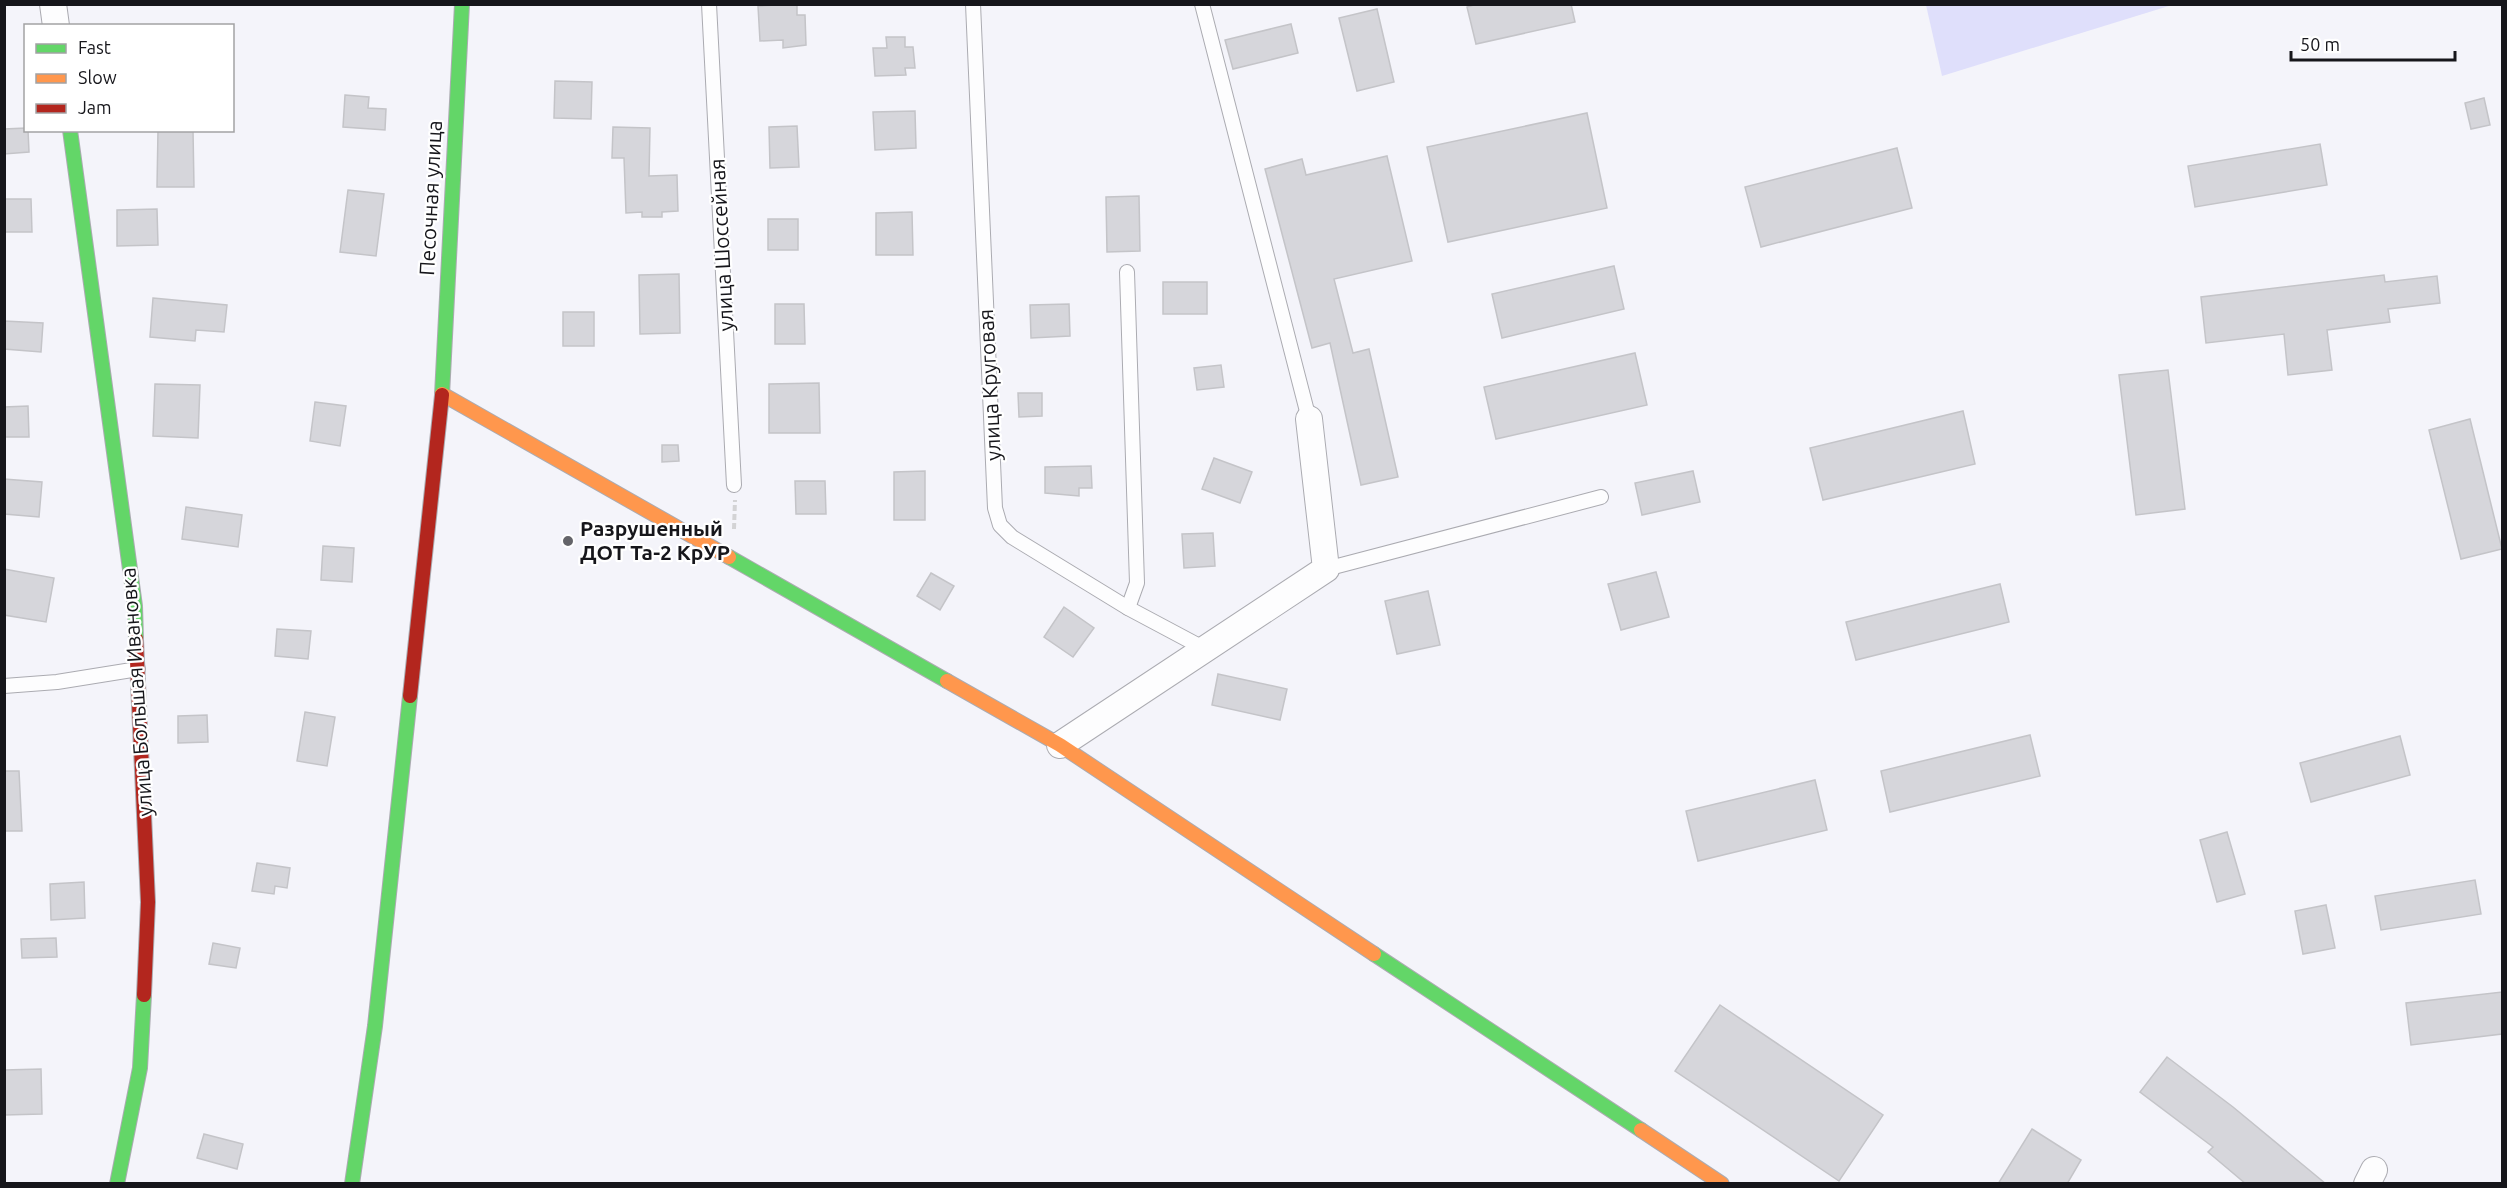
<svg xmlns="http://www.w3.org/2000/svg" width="2507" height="1188" viewBox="0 0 2507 1188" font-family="Ubuntu,sans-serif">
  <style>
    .green { fill: #dfdffb }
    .building { fill: #d6d6db; stroke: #c4c4c8; stroke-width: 1.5 }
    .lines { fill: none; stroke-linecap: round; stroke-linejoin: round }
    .lane-casing { stroke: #ababb1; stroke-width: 16 }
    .street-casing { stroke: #ababb1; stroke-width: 28 }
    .fast-casing { stroke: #ababb1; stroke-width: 16 }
    .slow-casing { stroke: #ababb1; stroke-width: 16 }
    .jam-casing { stroke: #ababb1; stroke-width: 16 }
    .path { stroke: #d3d3d5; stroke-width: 4; stroke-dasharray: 6 3; stroke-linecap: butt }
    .lane { stroke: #fdfdfe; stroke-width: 14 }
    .street { stroke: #fdfdfe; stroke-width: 26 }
    .fast { stroke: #63d668; stroke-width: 14 }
    .slow { stroke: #ff974d; stroke-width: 14 }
    .jam { stroke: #b3261e; stroke-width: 14 }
    .poi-dot { fill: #646469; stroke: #fff; stroke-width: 2 }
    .labels { text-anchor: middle; stroke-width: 4.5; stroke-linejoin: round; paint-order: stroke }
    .street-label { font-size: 21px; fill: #16161b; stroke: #fff }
    .poi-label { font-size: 21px; font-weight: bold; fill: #16161b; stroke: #fff; text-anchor: start }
  </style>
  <rect width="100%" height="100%" fill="#f4f4fa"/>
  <polygon class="green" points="1926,5 1926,4 2172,5 1942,76"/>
  <g class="building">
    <polygon points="797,4 797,15 805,15 806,45 783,48 783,40 760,41 758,6"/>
    <polygon points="1477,4 1571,4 1575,22 1476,44 1467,7"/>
    <polygon points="1377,9 1394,82 1357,91 1339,18"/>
    <polygon points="1291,24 1298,53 1233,69 1225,40"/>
    <polygon points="886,37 905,37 905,47 913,47 915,68 905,68 906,75 875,76 873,48 887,48"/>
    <polygon points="555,81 592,82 591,119 554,118"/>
    <polygon points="345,95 369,97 368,108 386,109 385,130 343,127"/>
    <polygon points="2484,98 2490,125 2471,129 2465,103"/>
    <polygon points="915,111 916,148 875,150 873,112"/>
    <polygon points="1587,113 1607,208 1448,242 1427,147"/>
    <polygon points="797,126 799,167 770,168 769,127"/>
    <polygon points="613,127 650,128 649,176 677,175 678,211 662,212 662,217 642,217 642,212 626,213 624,158 612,158"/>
    <polygon points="26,128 28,130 29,152 4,154 4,129"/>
    <polygon points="158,130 193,130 194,187 157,187"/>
    <polygon points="2320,144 2327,185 2195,207 2188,166"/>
    <polygon points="1897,148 1912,208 1761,247 1745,187"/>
    <polygon points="1387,156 1412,261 1334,279 1353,353 1369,349 1398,477 1361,485 1330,343 1312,348 1265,169 1302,159 1306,175"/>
    <polygon points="348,190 384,194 376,256 340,252"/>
    <polygon points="1139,196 1140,251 1107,252 1106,197"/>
    <polygon points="4,199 31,199 32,232 4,232"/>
    <polygon points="157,209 158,245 117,246 117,210"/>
    <polygon points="912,212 913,255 876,255 876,213"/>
    <rect x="768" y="219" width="30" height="31"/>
    <polygon points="1614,266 1624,309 1502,338 1492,294"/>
    <polygon points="679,274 680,333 640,334 639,275"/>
    <polygon points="2384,275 2385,282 2437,276 2440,303 2388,309 2390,322 2327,330 2332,370 2288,375 2284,334 2206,343 2201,297"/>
    <rect x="1163" y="282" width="44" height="32"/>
    <polygon points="153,298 227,305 224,332 196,330 195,341 150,337"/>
    <polygon points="775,304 804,304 805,344 775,344"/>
    <polygon points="1069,304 1070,336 1031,338 1030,305"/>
    <rect x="563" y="312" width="31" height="34"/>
    <polygon points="4,321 43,323 41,352 4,349"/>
    <polygon points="1635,353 1647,405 1496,439 1484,387"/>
    <polygon points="1221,365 1224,387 1197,390 1194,368"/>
    <polygon points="2168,370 2185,509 2136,515 2119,375"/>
    <polygon points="819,383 820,433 769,433 769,384"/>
    <polygon points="155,384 200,385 198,438 153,436"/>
    <polygon points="1018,393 1042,393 1042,416 1019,417"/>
    <polygon points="315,402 346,406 340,446 310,441"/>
    <polygon points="28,406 29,437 4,437 4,407"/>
    <polygon points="1963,411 1975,464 1823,500 1810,448"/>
    <polygon points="2470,419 2502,549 2461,559 2429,430"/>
    <polygon points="662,445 678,445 679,461 662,462"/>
    <polygon points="1214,458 1252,472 1240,503 1202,489"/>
    <polygon points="1091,466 1092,488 1079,488 1079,496 1045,493 1045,467"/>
    <polygon points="925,471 925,520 894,520 894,472"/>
    <polygon points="1693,471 1700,502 1642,515 1635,483"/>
    <polygon points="4,479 42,482 39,517 4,514"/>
    <polygon points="795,481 825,481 826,514 796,514"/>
    <polygon points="186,507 242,515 238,547 182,539"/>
    <polygon points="1213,533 1215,566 1184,568 1182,534"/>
    <polygon points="323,546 354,548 352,582 321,580"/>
    <polygon points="4,569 54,578 46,622 4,615"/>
    <polygon points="1656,572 1669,617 1621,630 1608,584"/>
    <polygon points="931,573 954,586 940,610 917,596"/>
    <polygon points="2000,584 2009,622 1856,660 1846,622"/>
    <polygon points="1428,591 1440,645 1397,654 1385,601"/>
    <polygon points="1064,607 1094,628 1073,657 1044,637"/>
    <polygon points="277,629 311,631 308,659 275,656"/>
    <polygon points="1218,674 1287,689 1280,720 1212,705"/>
    <polygon points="305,712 335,717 327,766 297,761"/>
    <polygon points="207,715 208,742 178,743 178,716"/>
    <polygon points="2030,735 2040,776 1890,812 1881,771"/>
    <polygon points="2400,736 2410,775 2311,802 2300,763"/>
    <polygon points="4,771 19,771 22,831 4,831"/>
    <polygon points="1815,780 1827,830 1698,861 1686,811"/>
    <polygon points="2227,832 2245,894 2217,902 2200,840"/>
    <polygon points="257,863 290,868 287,888 275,886 274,894 252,891"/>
    <polygon points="2475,880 2481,914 2381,930 2375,896"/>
    <polygon points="84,882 85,918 51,920 50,884"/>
    <polygon points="2326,905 2335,948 2303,954 2295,911"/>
    <polygon points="56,938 57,957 22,958 21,939"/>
    <polygon points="213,943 240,948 236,968 209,964"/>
    <polygon points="2502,992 2502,1034 2411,1045 2406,1003"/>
    <polygon points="1720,1005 1883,1115 1839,1181 1675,1071"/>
    <polygon points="2167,1057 2233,1107 2326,1184 2246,1184 2208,1152 2213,1147 2140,1092"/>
    <polygon points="41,1069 42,1114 4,1115 4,1070"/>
    <polygon points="2032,1129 2081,1160 2067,1184 1998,1184"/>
    <polygon points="204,1134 243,1144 237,1169 197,1158"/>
  </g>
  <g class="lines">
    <defs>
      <g id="lane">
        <polyline points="709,4 734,485"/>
        <polyline points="973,4 995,508 1000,525 1012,537 1128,608 1205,649"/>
        <polyline points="1202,4 1309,419"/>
        <polyline points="1127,272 1137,583 1128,608"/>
        <polyline points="1326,569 1601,497"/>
        <polyline points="4,686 57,682 138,669"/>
      </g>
      <g id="street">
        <polyline points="53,4 56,26"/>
        <polyline points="1060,745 1326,569 1309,419"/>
        <polyline points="2367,1184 2374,1170"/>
      </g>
      <g id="fast">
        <polyline points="70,130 135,606 136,639"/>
        <polyline points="442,395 462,4"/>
        <polyline points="729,557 947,681"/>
        <polyline points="1374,954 1641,1130"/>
        <polyline points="117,1184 140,1068 144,995"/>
        <polyline points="352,1184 375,1026 410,696"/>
      </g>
      <g id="slow">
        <polyline points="442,394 729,557"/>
        <polyline points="947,681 1060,745 1374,954"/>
        <polyline points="1641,1130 1722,1184"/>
      </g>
      <g id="jam">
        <polyline points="136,639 148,902 144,995"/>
        <polyline points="410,696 442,395"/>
      </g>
    </defs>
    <use href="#lane" class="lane-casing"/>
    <use href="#street" class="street-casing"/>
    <use href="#fast" class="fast-casing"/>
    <use href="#slow" class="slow-casing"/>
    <use href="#jam" class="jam-casing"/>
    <polyline class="path" points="734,529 735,500"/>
    <use href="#lane" class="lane"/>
    <use href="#street" class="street"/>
    <use href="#fast" class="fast"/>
    <use href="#slow" class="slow"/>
    <use href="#jam" class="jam"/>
  </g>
  <circle class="poi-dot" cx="568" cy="541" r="6"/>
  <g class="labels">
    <g class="street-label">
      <text transform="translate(431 198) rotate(-87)" y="7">Песочная улица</text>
      <text transform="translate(722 245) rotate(-93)" y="7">улица Шоссейная</text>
      <text transform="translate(990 385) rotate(-93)" y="7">улица Круговая</text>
      <text transform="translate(137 692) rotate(-94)" y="7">улица Большая Ивановка</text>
    </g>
    <g class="poi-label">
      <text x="580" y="536">Разрушенный<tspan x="580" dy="24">ДОТ Та-2 КрУР</tspan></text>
    </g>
  </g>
  <rect width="2507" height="1188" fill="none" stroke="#16161b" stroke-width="12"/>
  <rect x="24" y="24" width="210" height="108" fill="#ffffff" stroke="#a2a2a4" stroke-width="1.5"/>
  <rect x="36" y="44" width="30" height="9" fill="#63d668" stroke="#a2a2a4" stroke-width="1.5"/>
  <text x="78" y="54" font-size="18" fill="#16161b">Fast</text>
  <rect x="36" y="74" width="30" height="9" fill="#ff974d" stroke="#a2a2a4" stroke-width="1.5"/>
  <text x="78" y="84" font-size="18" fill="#16161b">Slow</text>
  <rect x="36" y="104" width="30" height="9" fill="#b3261e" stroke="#a2a2a4" stroke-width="1.5"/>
  <text x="78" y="114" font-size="18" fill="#16161b">Jam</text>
  <path d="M2291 51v9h164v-9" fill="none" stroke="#16161b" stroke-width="3"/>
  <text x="2300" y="51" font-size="18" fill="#16161b" stroke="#ffffff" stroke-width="4.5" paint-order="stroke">50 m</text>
</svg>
